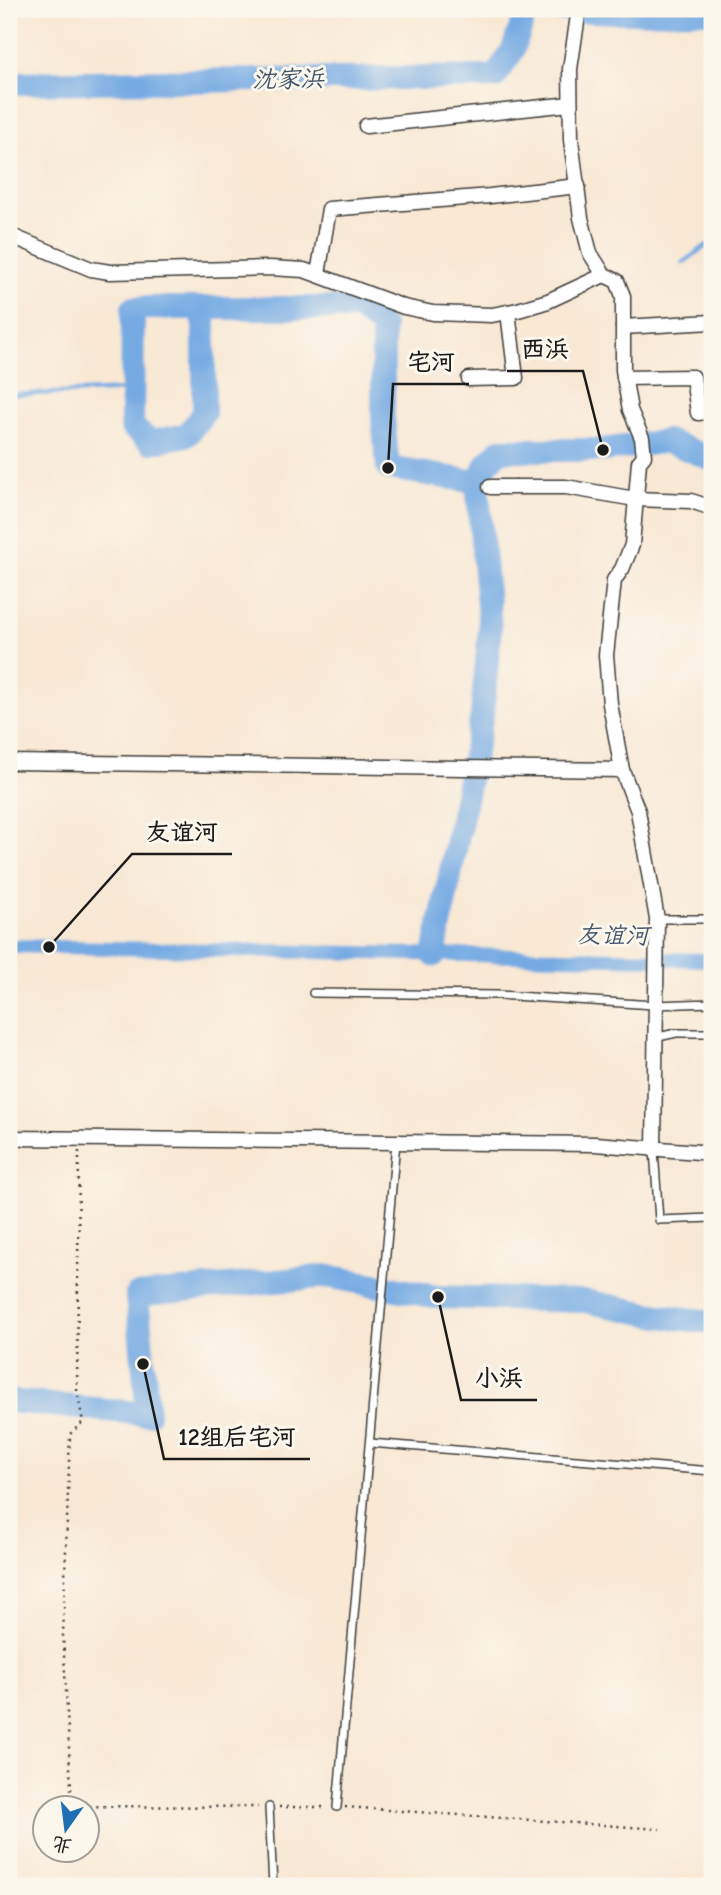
<svg xmlns="http://www.w3.org/2000/svg" width="721" height="1895" viewBox="0 0 721 1895" font-family="'Comic Neue','LXGW WenKai TC',sans-serif">
  <style>
    .lines { fill: none; stroke-linecap: round; stroke-linejoin: round }
    .stream { stroke: #76aae3; stroke-width: 4.5 }
    .canal { stroke: #76aae3; stroke-width: 14 }
    .river { stroke: #76aae3; stroke-width: 24 }
    .lane-casing { stroke: #3d3b38; stroke-width: 10 }
    .street-casing { stroke: #3d3b38; stroke-width: 17 }
    .path { stroke: #3d3b38; stroke-width: 2.5; stroke-dasharray: 2 5; stroke-linecap: butt }
    .lane { stroke: #fff; stroke-width: 7 }
    .street { stroke: #fff; stroke-width: 14 }
    .labels { text-anchor: middle; stroke-width: 6; stroke-linejoin: round; paint-order: stroke }
    .water-label { font-size: 24px; font-style: italic; fill: #40556c; stroke: #fbf7ec }
    .leader { fill: none; stroke: #1c1c1c; stroke-width: 2.5 }
    .callout-dot { fill: #1c1c1c; stroke: #fbf7ec; stroke-width: 2.5 }
    .callout-label { font-size: 24px; text-anchor: middle; font-weight: bold; fill: #1c1c1c; stroke: #fbf7ec; stroke-width: 6; stroke-linejoin: round; paint-order: stroke }
  </style>
  <rect width="100%" height="100%" fill="#fbf7ec"/>
  <filter id="ink" filterUnits="userSpaceOnUse"><feTurbulence type="fractalNoise" baseFrequency=".0143" numOctaves="2"/><feDisplacementMap in="SourceGraphic" scale="14" xChannelSelector="R" yChannelSelector="G"/><feConvolveMatrix kernelMatrix="1 2 1 2 8 2 1 2 1" color-interpolation-filters="sRGB"/></filter>
  <filter id="wash" filterUnits="userSpaceOnUse"><feTurbulence type="fractalNoise" baseFrequency=".00686" numOctaves="4" result="noise"/><feDisplacementMap in="SourceGraphic" scale="28" xChannelSelector="R" yChannelSelector="G"/><feGaussianBlur stdDeviation="1.57" result="paint"/><feColorMatrix in="noise" values="0 0 0 0 0 0 0 0 0 0 0 0 0 0 0 0 0 1.4 0 .05"/><feComposite in="paint" operator="in"/></filter>
  <g filter="url(#wash)">
    <rect width="100%" height="100%" fill="#f8e8d4"/>
    <g class="lines">
      <g class="stream">
        <polyline points="683,263 707,245 712,246"/>
        <polyline points="9,395 132,390"/>
      </g>
      <polyline class="canal" points="9,946 712,960"/>
      <g class="river">
        <polyline points="540,9 618,12 712,11"/>
        <polyline points="9,83 495,77 513,50 526,11 538,9"/>
        <polyline points="204,308 204,413 187,435 151,442 132,427 133,308 357,308 383,327 383,418 388,468 477,482 490,628 482,715 434,955"/>
        <polyline points="477,482 486,465 500,450 603,450 667,441 712,459"/>
        <polyline points="9,1401 148,1414 137,1295 327,1276 438,1297 585,1301 659,1316 712,1322"/>
      </g>
    </g>
  </g>
  <g filter="url(#ink)">
    <g class="lines">
      <defs>
        <g id="lane">
          <polyline points="657,919 712,919"/>
          <polyline points="313,993 498,995 654,1005 712,1003"/>
          <polyline points="654,1038 676,1033 712,1033"/>
          <polyline points="654,1150 659,1220 712,1218"/>
          <polyline points="370,1443 712,1471"/>
          <polyline points="269,1807 273,1886"/>
          <polyline points="337,1807 396,1142"/>
        </g>
        <g id="street">
          <polyline points="579,9 570,69 571,140 581,218 590,253 604,275 617,281 623,296 623,370 630,410 642,438 644,456 639,462 632,545 622,569 614,580 606,655 610,704 622,770 638,811 657,919 654,1150"/>
          <polyline points="366,126 570,104"/>
          <polyline points="9,235 91,269 110,272 270,268 304,270 404,307 433,313 492,315 518,310 548,301 604,275"/>
          <polyline points="318,274 329,209 490,196 578,186"/>
          <polyline points="623,327 712,322"/>
          <polyline points="624,378 693,377 698,413 712,411"/>
          <polyline points="469,379 516,378 508,312"/>
          <polyline points="490,487 566,487 635,499 691,501 712,508"/>
          <polyline points="9,762 622,770"/>
          <polyline points="9,1138 595,1144 712,1153"/>
        </g>
      </defs>
      <use href="#lane" class="lane-casing"/>
      <use href="#street" class="street-casing"/>
      <g class="path">
        <polyline points="79,1151 77,1391 83,1422 70,1434 63,1635 72,1806 258,1807"/>
        <polyline points="279,1807 328,1807"/>
        <polyline points="345,1807 660,1829"/>
      </g>
      <use href="#lane" class="lane"/>
      <use href="#street" class="street"/>
    </g>
  </g>
  <g class="labels">
    <g class="water-label">
      <text transform="translate(288 79) rotate(-1)" y="8">沈家浜</text>
      <text transform="translate(613 935) rotate(1)" y="8">友谊河</text>
    </g>
  </g>
  <path class="leader" d="M603 450L583 371H507M388 468L393 384H469M49 947L132 854H232M438 1297L461 1400H537M143 1364L164 1459H310"/>
  <g class="callout-dot">
    <circle cx="603" cy="450" r="7"/>
    <circle cx="388" cy="468" r="7"/>
    <circle cx="49" cy="947" r="7"/>
    <circle cx="438" cy="1297" r="7"/>
    <circle cx="143" cy="1364" r="7"/>
  </g>
  <g class="callout-label">
    <text x="545" y="357">西浜</text>
    <text x="431" y="370">宅河</text>
    <text x="182" y="840">友谊河</text>
    <text x="499" y="1386">小浜</text>
    <text x="237" y="1445">12组后宅河</text>
  </g>
  <rect width="721" height="1895" fill="none" stroke="#fbf7ec" stroke-width="35"/>
  <g transform="translate(66 1829) rotate(194)"><circle r="33" fill="#fbf7ec" stroke="#a29f99" stroke-width="2"/>
  <path d="M0-5L12 26L0 18L-12 26Z" fill="#1f6fb2"/>
  <text y="-10" font-size="19" font-weight="bold" text-anchor="middle" fill="#1c1c1c">北</text>
  </g>
</svg>
